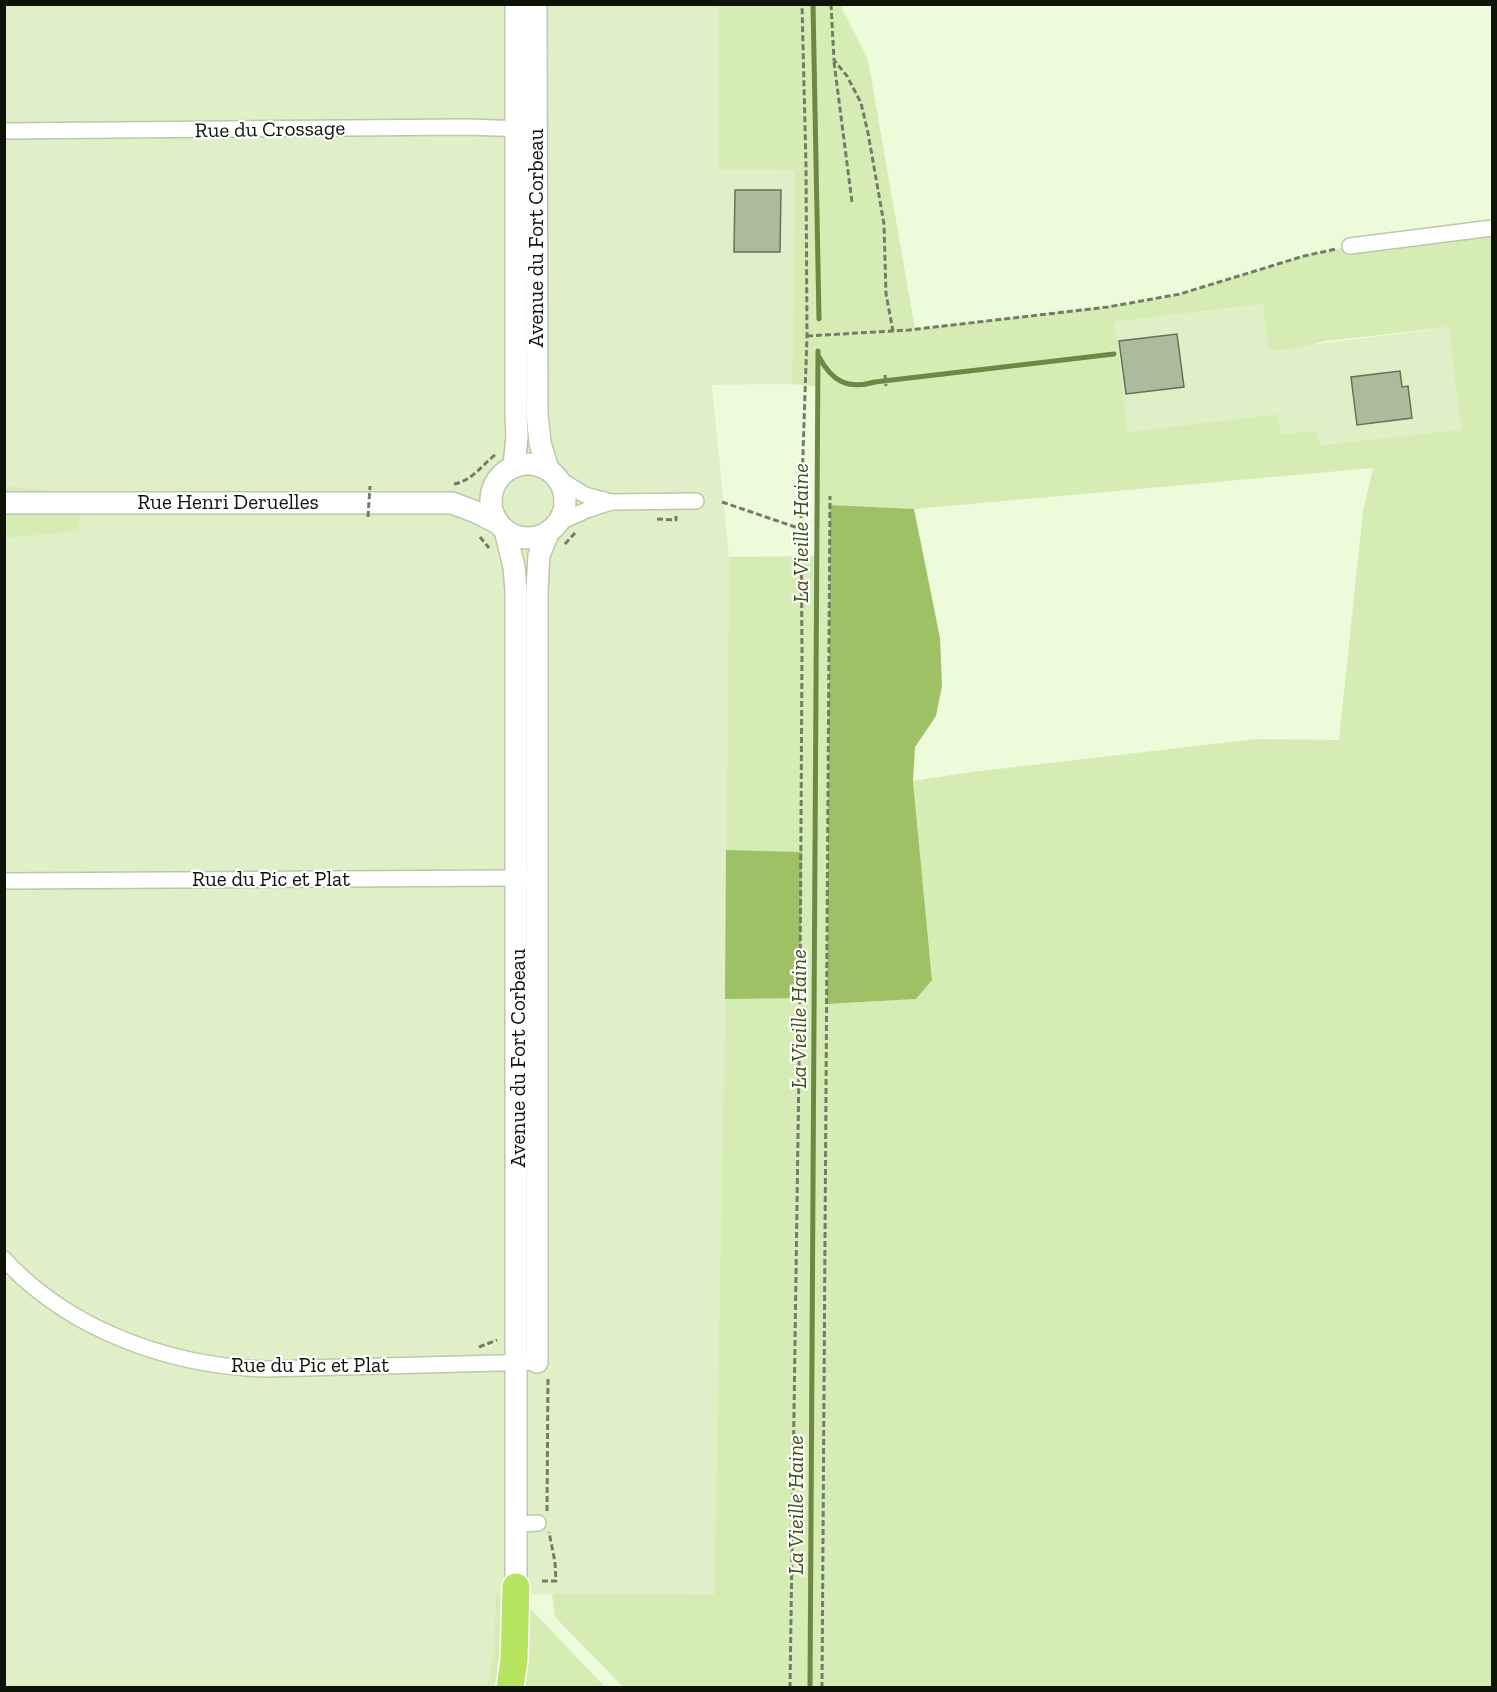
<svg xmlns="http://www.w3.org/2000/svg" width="1497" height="1692" viewBox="0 0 1497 1692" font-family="'Zilla Slab',serif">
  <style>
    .built { fill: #e0efc8 }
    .green { fill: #d6ecb5; fill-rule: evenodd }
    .forest { fill: #9fc165 }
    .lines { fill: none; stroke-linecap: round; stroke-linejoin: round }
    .stream { stroke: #6f8744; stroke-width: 5 }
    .building { fill: #adba9b; stroke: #667255; stroke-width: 1.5 }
    .street-casing { stroke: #bbc8a9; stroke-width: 18 }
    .secondary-casing { stroke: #bbc8a9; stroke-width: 24 }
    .highway-casing { stroke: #fff; stroke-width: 30 }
    .path { stroke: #737c67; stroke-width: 3; stroke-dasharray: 6 3; stroke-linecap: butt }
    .street { stroke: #fff; stroke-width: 15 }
    .secondary { stroke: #fff; stroke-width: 21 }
    .highway { stroke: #b6e360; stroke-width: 27 }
    .path-bridge { stroke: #737c67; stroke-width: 3; stroke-dasharray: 6 3; stroke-linecap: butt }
    .labels { text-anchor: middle; stroke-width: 4.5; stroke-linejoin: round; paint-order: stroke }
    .street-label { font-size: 21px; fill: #0e1207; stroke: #fff }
    .water-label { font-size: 22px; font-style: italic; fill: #405413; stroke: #fff }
  </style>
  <rect width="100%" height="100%" fill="#edfbda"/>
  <g class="built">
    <polygon points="5,5 719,5 719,169 795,170 792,384 712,385 729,557 725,1000 714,1596 506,1594 498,1687 5,1688"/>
    <polygon points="1264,304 1270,350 1450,327 1461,431 1319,445 1316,432 1282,434 1277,414 1128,432 1115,322"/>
  </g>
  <g class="green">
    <path d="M719,5H842V9L868,60L915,329L1132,303L1180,294L1304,256L1350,246L1492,228V1687H623L555,1617L552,1594L714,1595L725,1000L729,557L816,556L818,387L792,384L795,170L719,169ZM1263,304L1269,350L1298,348L1326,341L1449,327L1461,430L1320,445L1316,431L1282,434L1277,414L1128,432L1115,322ZM1373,468L1363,511L1339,740L1256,739L972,772L913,781L932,980L916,999L828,1004L830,505L914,509Z"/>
    <polygon points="5,486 79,494 79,531 5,538"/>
    <polygon points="496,1594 506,1594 498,1685 498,1687 487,1688 494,1651"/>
    <polygon points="525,1603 605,1687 519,1688"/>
  </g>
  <g class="forest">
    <polygon points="830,505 914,509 940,638 942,686 936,716 915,747 913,781 932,980 916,999 827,1004"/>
    <polygon points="726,850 802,852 800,998 725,999"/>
  </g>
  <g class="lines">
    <g class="stream">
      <polyline points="813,4 819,319"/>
      <path d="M819,357C832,381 847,390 875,382L1114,354"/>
      <polyline points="810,1688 818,351"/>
    </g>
  </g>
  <g class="building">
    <polygon points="735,190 781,190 780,252 734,252"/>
    <polygon points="1177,334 1184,387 1126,394 1119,341"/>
    <polygon points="1400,371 1402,387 1408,386 1412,418 1357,425 1351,377"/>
  </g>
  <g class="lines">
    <defs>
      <g id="street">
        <polyline points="4,131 468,127 526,129"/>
        <polyline points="1350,246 1492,228"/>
        <polyline points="557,478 585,495 611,502 696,501"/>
        <polyline points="558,523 589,509 611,502"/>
        <polyline points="4,881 525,878"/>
        <path d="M4,1259C69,1330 170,1366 265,1369L537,1362"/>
        <polyline points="517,1524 538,1523"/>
      </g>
      <g id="secondary">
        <polyline points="536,4 537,414 540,443 548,469"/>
        <circle cx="528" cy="501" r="37"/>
        <polyline points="514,466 517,436 516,415 516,4"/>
        <polyline points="4,503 452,503 476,512 498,523"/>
        <polyline points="505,530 514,567 516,590 516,1587"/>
        <polyline points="537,1362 537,590 539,555 549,531"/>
      </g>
      <polyline id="highway" points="510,1688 514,1660 516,1587"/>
    </defs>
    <use href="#street" class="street-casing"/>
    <use href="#secondary" class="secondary-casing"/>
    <use href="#highway" class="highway-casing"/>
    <g class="path">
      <polyline points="831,4 834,60 847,76 861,103 868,133 884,224 886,294 893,331"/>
      <polyline points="834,62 852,202"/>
      <polyline points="807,336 909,330 1108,307 1180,294 1304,256 1336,249"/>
      <polyline points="885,375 886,386"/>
      <path d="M454,484C472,481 482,465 496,454"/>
      <polyline points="722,502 801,529"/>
      <polyline points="657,519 676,520 676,516"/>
      <polyline points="480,537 489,548"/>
      <polyline points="565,544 575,533"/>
      <polyline points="479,1347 497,1340"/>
      <polyline points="547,1511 548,1376"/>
      <polyline points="542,1581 556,1581 555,1562 549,1532"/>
      <polyline points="790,1688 800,998 802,653 801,512 807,336 806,166 802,4"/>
      <polyline points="822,1688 830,496"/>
    </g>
    <use href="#street" class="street"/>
    <use href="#secondary" class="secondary"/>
    <use href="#highway" class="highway"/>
    <polyline class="path-bridge" points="368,517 370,486"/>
  </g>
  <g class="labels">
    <g class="street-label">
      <text transform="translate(270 129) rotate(-1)" y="7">Rue du Crossage</text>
      <text transform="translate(536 238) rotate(-90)" y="7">Avenue du Fort Corbeau</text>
      <text x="228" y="509">Rue Henri Deruelles</text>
      <text x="271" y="886">Rue du Pic et Plat</text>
      <text transform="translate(518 1058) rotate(-90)" y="7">Avenue du Fort Corbeau</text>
      <text x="310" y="1372">Rue du Pic et Plat</text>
    </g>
    <g class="water-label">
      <text transform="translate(800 533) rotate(-90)" y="8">La Vieille Haine</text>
      <text transform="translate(798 1019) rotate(-90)" y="8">La Vieille Haine</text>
      <text transform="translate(795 1505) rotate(-90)" y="8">La Vieille Haine</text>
    </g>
  </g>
  <rect width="1497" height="1692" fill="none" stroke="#0e1207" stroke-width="12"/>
</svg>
